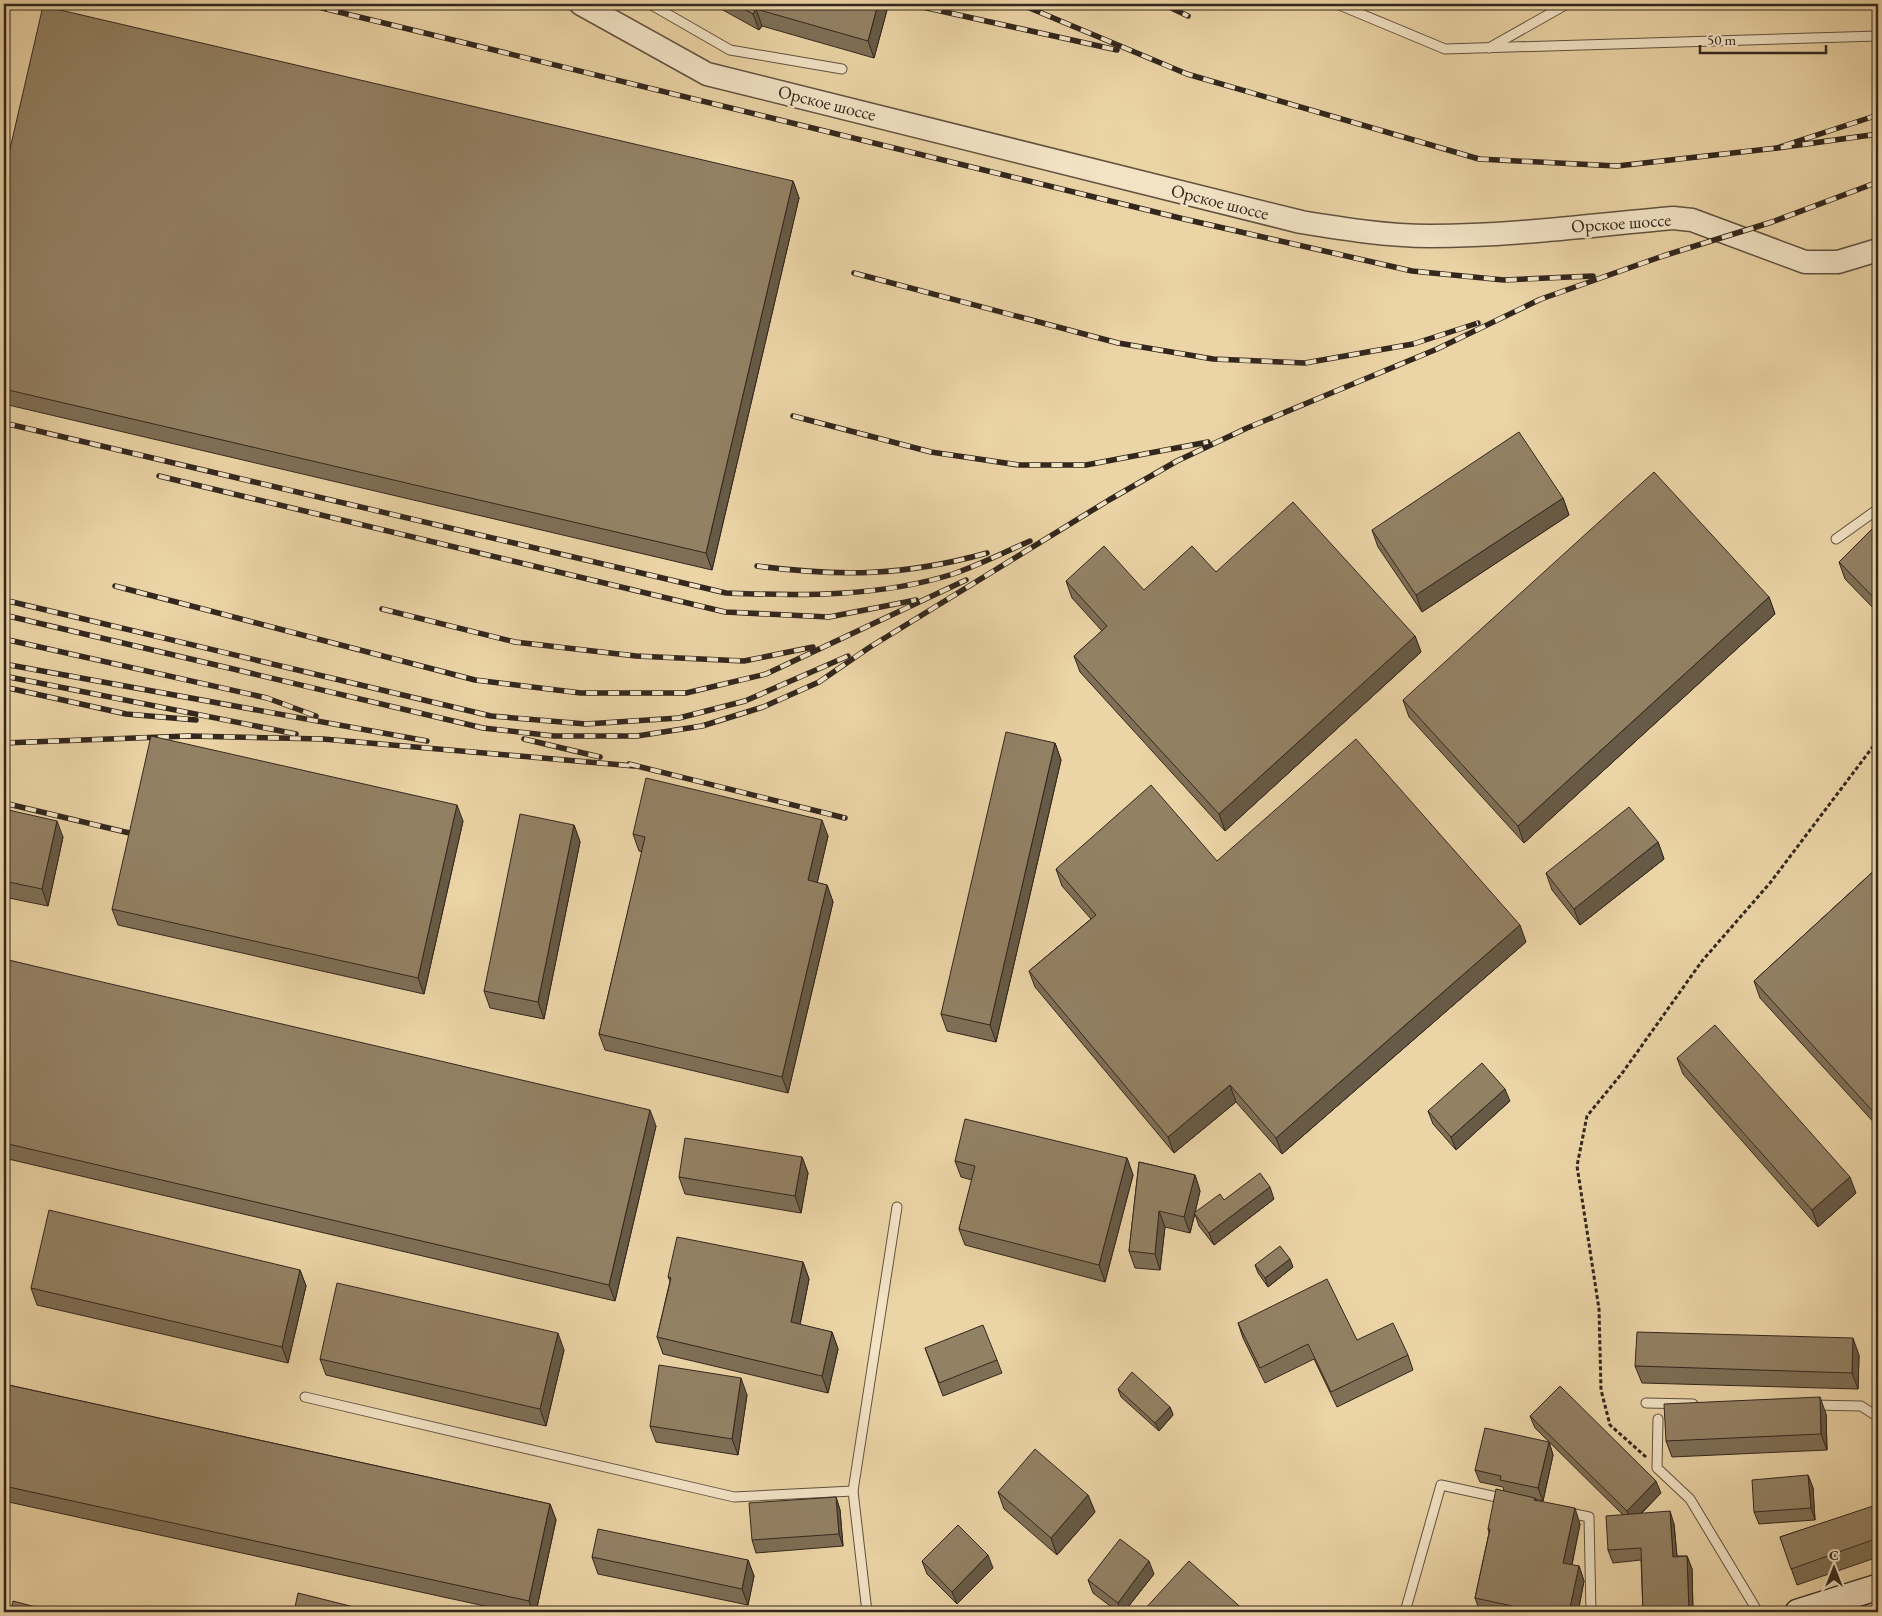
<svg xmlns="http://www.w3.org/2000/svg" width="1882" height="1616" viewBox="0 0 1882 1616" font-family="'EB Garamond',serif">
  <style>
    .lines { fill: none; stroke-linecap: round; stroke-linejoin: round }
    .service-casing { stroke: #61523f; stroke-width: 11 }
    .tertiary-casing { stroke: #61523f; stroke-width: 25 }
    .secondary-casing { stroke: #33271d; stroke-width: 28 }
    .path { stroke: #33271d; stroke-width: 3; stroke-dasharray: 4 2.5; stroke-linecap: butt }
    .service { stroke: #f2e3c5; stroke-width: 9 }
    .tertiary { stroke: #f2e3c5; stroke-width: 22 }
    .secondary { stroke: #f2e3c5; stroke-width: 25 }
    .rail-casing { stroke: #33271d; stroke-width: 5.5 }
    .rail { stroke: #f2e3c5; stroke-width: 4; stroke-dasharray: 11; stroke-linecap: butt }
    .wall { fill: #7e6f56; stroke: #33271d }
    .shaded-wall { fill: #675a46; stroke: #33271d }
    .building { fill: #938164; stroke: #33271d }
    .labels { text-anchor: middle; stroke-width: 4.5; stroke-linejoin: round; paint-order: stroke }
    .street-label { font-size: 18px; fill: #33271d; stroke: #f2e3c5 }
  </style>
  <rect width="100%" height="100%" fill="#ebd4a6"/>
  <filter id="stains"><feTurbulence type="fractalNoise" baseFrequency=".004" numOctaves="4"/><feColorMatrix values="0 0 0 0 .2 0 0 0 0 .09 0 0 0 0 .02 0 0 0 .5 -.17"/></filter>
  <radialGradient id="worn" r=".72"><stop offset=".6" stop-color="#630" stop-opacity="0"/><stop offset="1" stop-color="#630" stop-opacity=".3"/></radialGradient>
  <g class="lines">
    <defs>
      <g id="service">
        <polyline points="650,4 730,50 842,69"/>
        <polyline points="1337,4 1445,49 1878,36"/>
        <polyline points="1489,48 1567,4"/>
        <polyline points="1836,539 1878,509"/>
        <polyline points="305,1397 734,1497 853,1491"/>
        <polyline points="1646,1403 1693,1404"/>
        <polyline points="1811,1405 1861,1406 1878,1417"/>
        <polyline points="1658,1419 1657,1468 1690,1499 1758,1612"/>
        <polyline points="1565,1512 1589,1517 1591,1612"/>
        <polyline points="867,1612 853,1491 897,1207"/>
        <polyline points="1405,1612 1441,1485 1506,1499"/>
      </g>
      <path id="tertiary" d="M581,4L707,74L1301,222C1344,229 1387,236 1430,236C1511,236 1593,225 1673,218L1692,220L1805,262H1838L1878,250"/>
      <polyline id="secondary" points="1798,1612 1878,1587"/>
    </defs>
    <use href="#service" class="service-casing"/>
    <use href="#tertiary" class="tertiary-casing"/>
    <use href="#secondary" class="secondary-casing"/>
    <polyline class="path" points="1646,1457 1610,1425 1601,1390 1599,1309 1577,1166 1587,1116 1623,1072 1702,961 1770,883 1878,740"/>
    <use href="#service" class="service"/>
    <use href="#tertiary" class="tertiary"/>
    <use href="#secondary" class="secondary"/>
    <defs>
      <g id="rail">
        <polyline points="306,4 1184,219 1412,271 1504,280 1593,276"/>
        <polyline points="909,4 1117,50"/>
        <polyline points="1020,4 1187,74 1479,159 1617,166 1777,148"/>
        <polyline points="1163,4 1188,16"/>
        <polyline points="1878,115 1777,148 1878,134"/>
        <polyline points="854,273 1118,343 1213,359 1305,363 1413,344 1478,323"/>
        <polyline points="793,416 931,452 1019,465 1086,465 1208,442"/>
        <path d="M4,423L726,593C802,596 880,597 953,574C979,565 1005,552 1030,541"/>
        <polyline points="159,476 725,612 829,617 916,600"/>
        <path d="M757,566C841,577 905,576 987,553"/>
        <polyline points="115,586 475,680 581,693 686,693 766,674 966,580"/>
        <polyline points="4,600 491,716 586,724 679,718 745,701 848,656"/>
        <polyline points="382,609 515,642 636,656 744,661 813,647"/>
        <polyline points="4,615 483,728 554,736 637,736 702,726 763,707 819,682 870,647 1109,500 1177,461 1247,428 1437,349 1541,299 1663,256 1772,222 1878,182"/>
        <polyline points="4,639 267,698 316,716"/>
        <polyline points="4,664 427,741"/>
        <polyline points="4,676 296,734"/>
        <polyline points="4,687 126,714 196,720"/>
        <polyline points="524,739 600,757"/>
        <polyline points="4,743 188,736 323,739 634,766"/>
        <polyline points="629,764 845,818"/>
        <polyline points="4,803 142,836"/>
      </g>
    </defs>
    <use href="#rail" class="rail-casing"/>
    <use href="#rail" class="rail"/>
  </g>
  <g class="wall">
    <polygon points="712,4 885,4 887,10 874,58 762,26 759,30"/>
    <polygon points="4,175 793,181 799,198 712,570 4,404"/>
    <polygon points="1563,498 1569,515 1422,612 1378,547 1372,530"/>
    <polygon points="1878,523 1878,613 1845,579 1839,562"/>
    <polygon points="1216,572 1415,636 1421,652 1225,831 1080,672 1074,656 1102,631 1072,598 1066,581 1144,590"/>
    <polygon points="1769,597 1775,614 1524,843 1409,717 1403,700"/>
    <polygon points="1055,743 1061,760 996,1042 947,1031 941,1014"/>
    <polygon points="4,809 63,837 48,906 4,897"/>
    <polygon points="463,821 424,994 118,925 112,909"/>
    <polygon points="574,825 580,842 544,1019 490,1008 484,991"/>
    <polygon points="633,834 828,836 817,883 827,885 833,902 788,1093 605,1050 599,1034 642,852 639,851"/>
    <polygon points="1658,842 1664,859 1580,925 1552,890 1546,873"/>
    <polygon points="1217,861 1526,942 1282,1154 1236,1102 1174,1153 1035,987 1029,971 1091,919 1062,886 1056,869"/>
    <polygon points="1878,867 1878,1127 1760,998 1754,981"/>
    <polygon points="4,959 656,1126 615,1301 4,1158"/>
    <polygon points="1677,1058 1856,1193 1818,1227 1683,1074"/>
    <polygon points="1510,1101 1456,1150 1433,1124 1428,1111"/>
    <polygon points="802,1157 808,1173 801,1213 685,1194 679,1177"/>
    <polygon points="1127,1158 1133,1175 1105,1282 965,1245 959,1229 972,1180 961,1177 955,1161"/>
    <polygon points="1139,1162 1195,1175 1200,1191 1195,1213 1224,1200 1274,1199 1214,1245 1199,1226 1195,1214 1190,1233 1165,1227 1160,1270 1135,1268 1129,1251"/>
    <polygon points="803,1262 809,1279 800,1325 832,1332 838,1349 828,1393 663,1354 657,1337 670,1281 668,1277"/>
    <polygon points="1255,1265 1293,1267 1268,1287 1258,1273"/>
    <polygon points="300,1270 306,1286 288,1363 37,1305 31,1288"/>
    <polygon points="1238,1323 1357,1340 1408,1355 1413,1370 1337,1407 1314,1359 1265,1383 1243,1338"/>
    <polygon points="925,1348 997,1360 1002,1373 943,1396"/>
    <polygon points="564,1350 546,1426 326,1375 320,1359"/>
    <polygon points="1859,1355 1858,1389 1642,1383 1635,1366"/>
    <polygon points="4,1384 550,1504 556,1520 536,1612 512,1612 4,1501"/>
    <polygon points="1118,1389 1170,1407 1173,1415 1159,1431 1121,1397"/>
    <polygon points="747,1395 738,1455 656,1442 650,1426"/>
    <polygon points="1826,1414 1827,1450 1672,1457 1666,1441"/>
    <polygon points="1530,1416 1661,1493 1641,1514 1674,1524 1677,1556 1687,1556 1692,1569 1693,1612 1643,1612 1641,1560 1613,1563 1608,1550 1623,1515 1535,1428"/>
    <polygon points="1549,1442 1553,1455 1543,1501 1535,1499 1536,1501 1580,1524 1572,1565 1579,1566 1584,1581 1578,1612 1480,1612 1475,1598 1489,1533 1488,1529 1504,1491 1503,1487 1480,1482 1475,1470"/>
    <polygon points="1808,1475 1813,1488 1815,1520 1759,1524 1754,1512"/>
    <polygon points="998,1492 1088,1495 1095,1512 1057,1555 1004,1509"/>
    <polygon points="836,1497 840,1510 843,1546 756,1553 752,1540"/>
    <polygon points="1878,1505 1878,1557 1797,1585 1780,1537"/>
    <polygon points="592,1557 748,1560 754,1576 748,1605 598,1574"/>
    <polygon points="922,1561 993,1568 957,1604 927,1574"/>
    <polygon points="1154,1574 1124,1612 1118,1612 1093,1593 1088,1580"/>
  </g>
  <g class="shaded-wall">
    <polygon points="878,4 885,4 887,10 874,58 868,41"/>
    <polygon points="756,9 762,26 759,30 753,14"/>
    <polygon points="793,181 799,198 712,570 706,553"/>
    <polygon points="1563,498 1569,515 1422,612 1416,595"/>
    <polygon points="1769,597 1775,614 1524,843 1518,826"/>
    <polygon points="1415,636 1421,652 1225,831 1219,814"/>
    <polygon points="1055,743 1061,760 996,1042 990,1025"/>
    <polygon points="457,805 463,821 424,994 418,978"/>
    <polygon points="822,820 828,836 814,897 808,880"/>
    <polygon points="57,821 63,837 48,906 42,889"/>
    <polygon points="574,825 580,842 544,1019 538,1002"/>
    <polygon points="1658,842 1664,859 1580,925 1574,909"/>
    <polygon points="827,885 833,902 788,1093 782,1077"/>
    <polygon points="1520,925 1526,942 1282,1154 1276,1138"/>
    <polygon points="1230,1085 1236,1102 1174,1153 1168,1137"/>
    <polygon points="1505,1089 1510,1101 1456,1150 1451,1137"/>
    <polygon points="650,1110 656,1126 615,1301 609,1285"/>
    <polygon points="802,1157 808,1173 801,1213 795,1196"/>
    <polygon points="1127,1158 1133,1175 1105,1282 1099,1265"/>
    <polygon points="1195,1175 1200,1191 1190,1233 1184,1217"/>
    <polygon points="1850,1177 1856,1193 1818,1227 1812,1210"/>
    <polygon points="1270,1187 1274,1199 1214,1245 1209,1233"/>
    <polygon points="1159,1211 1165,1227 1160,1270 1155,1254"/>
    <polygon points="1290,1259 1293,1267 1268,1287 1265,1278"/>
    <polygon points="803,1262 809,1279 797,1339 791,1322"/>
    <polygon points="300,1270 306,1286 288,1363 282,1347"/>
    <polygon points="832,1332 838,1349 828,1393 822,1376"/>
    <polygon points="558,1333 564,1350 546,1426 540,1409"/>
    <polygon points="1853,1338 1859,1355 1858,1389 1852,1373"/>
    <polygon points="741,1378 747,1395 738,1455 732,1439"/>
    <polygon points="1820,1397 1826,1414 1827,1450 1821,1434"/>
    <polygon points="1170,1407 1173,1415 1159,1431 1155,1423"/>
    <polygon points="1549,1442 1553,1455 1543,1501 1538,1488"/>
    <polygon points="1808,1475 1813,1488 1815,1520 1811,1508"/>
    <polygon points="1656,1481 1661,1493 1631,1523 1627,1511"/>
    <polygon points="1088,1495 1095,1512 1057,1555 1051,1538"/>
    <polygon points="836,1497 840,1510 843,1546 839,1534"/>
    <polygon points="550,1504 556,1520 536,1612 533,1612 529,1601"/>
    <polygon points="1575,1508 1580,1524 1569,1578 1563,1563"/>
    <polygon points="1670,1511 1674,1524 1678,1569 1673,1557"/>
    <polygon points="988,1555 993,1568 957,1604 952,1592"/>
    <polygon points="1687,1556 1692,1569 1693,1612 1689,1612"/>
    <polygon points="748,1560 754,1576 748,1605 742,1589"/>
    <polygon points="1149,1561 1154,1574 1124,1612 1121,1612 1118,1603"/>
    <polygon points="1579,1566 1584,1581 1578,1612 1569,1612"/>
  </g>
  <g class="building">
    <polygon points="735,4 878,4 868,41 756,9 753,14"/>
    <polygon points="43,6 793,181 706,553 4,389 4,175"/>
    <polygon points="1519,432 1563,498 1416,595 1372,530"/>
    <polygon points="1654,472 1769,597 1518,826 1403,700"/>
    <polygon points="1293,502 1415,636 1219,814 1074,656 1107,626 1066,581 1104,546 1144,590 1192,546 1216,572"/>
    <polygon points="1878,523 1878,602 1839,562"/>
    <polygon points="1006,732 1055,743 990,1025 941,1014"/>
    <polygon points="151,736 457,805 418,978 112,909"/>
    <polygon points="1356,739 1520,925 1276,1138 1230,1085 1168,1137 1029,971 1096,915 1056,869 1151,785 1217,861"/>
    <polygon points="646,778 822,820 808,880 827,885 782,1077 599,1034 645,837 633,834"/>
    <polygon points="1629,807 1658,842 1574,909 1546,873"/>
    <polygon points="4,809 57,821 42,889 4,881"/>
    <polygon points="520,814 574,825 538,1002 484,991"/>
    <polygon points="1878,867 1878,1117 1754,981"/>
    <polygon points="4,959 650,1110 609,1285 4,1143"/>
    <polygon points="1715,1025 1850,1177 1812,1210 1677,1058"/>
    <polygon points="1482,1063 1505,1089 1451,1137 1428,1111"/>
    <polygon points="965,1119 1127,1158 1099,1265 959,1229 975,1166 955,1161"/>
    <polygon points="685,1138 802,1157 795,1196 679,1177"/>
    <polygon points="1139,1162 1195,1175 1184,1217 1159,1211 1155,1254 1129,1251"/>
    <polygon points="1260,1173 1270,1187 1209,1233 1194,1213 1220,1194 1224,1200"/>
    <polygon points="49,1210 300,1270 282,1347 31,1288"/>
    <polygon points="677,1237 803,1262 791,1322 832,1332 822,1376 657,1337 671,1278 668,1277"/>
    <polygon points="1280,1246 1290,1259 1265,1278 1255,1265"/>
    <polygon points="1327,1279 1357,1340 1393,1323 1408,1355 1331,1392 1308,1344 1260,1368 1238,1323"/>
    <polygon points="337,1283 558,1333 540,1409 320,1359"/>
    <polygon points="983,1325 997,1360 939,1383 925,1348"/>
    <polygon points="1637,1332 1853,1338 1852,1373 1635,1366"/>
    <polygon points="659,1365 741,1378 732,1439 650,1426"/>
    <polygon points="1132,1372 1170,1407 1155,1423 1118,1389"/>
    <polygon points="4,1384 550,1504 529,1601 4,1486"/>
    <polygon points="1560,1386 1656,1481 1627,1511 1530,1416"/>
    <polygon points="1820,1397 1821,1434 1666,1441 1664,1404"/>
    <polygon points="1485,1428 1549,1442 1538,1488 1500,1480 1501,1476 1475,1470"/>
    <polygon points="1035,1449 1088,1495 1051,1538 998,1492"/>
    <polygon points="1808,1475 1811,1508 1754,1512 1752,1480"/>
    <polygon points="1496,1489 1535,1498 1534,1500 1575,1508 1563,1563 1579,1566 1569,1612 1540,1612 1475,1598 1490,1529 1488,1529"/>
    <polygon points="836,1497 839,1534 752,1540 749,1503"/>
    <polygon points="1878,1505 1878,1538 1791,1569 1780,1537 1870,1507"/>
    <polygon points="1670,1511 1673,1557 1687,1556 1689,1612 1643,1612 1641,1548 1608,1550 1606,1516"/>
    <polygon points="958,1525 988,1555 952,1592 922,1561"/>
    <polygon points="598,1529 748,1560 742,1589 592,1557"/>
    <polygon points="1120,1539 1149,1561 1118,1603 1088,1580"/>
    <polygon points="1189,1561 1246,1612 1142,1612"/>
    <polygon points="298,1593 358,1608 357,1612 294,1612"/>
    <polygon points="13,1601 55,1612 4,1612 4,1609 11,1611"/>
  </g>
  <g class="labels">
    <g class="street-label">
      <text transform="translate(827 103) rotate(14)" y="6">Орское шоссе</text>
      <text transform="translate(1220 202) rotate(14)" y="6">Орское шоссе</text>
      <text transform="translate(1621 223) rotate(-4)" y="6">Орское шоссе</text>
    </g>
  </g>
  <rect width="1882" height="1616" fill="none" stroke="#ebd4a6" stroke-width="20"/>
  <rect x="5" y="5" width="1872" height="1606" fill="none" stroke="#33271d" stroke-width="2.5"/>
  <rect x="10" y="10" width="1862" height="1596" fill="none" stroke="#33271d"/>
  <g transform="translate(1834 1568)" stroke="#f2e3c5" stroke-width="4" paint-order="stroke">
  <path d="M0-4L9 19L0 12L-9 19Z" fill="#33271d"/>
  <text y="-8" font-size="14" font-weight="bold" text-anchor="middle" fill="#33271d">С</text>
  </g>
  <path d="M1700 45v8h126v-8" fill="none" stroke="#33271d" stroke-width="2.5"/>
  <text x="1707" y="45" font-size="15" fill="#33271d" stroke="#f2e3c5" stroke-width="4" paint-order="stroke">50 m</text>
  <rect width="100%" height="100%" filter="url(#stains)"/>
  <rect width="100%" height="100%" fill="url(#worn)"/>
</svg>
